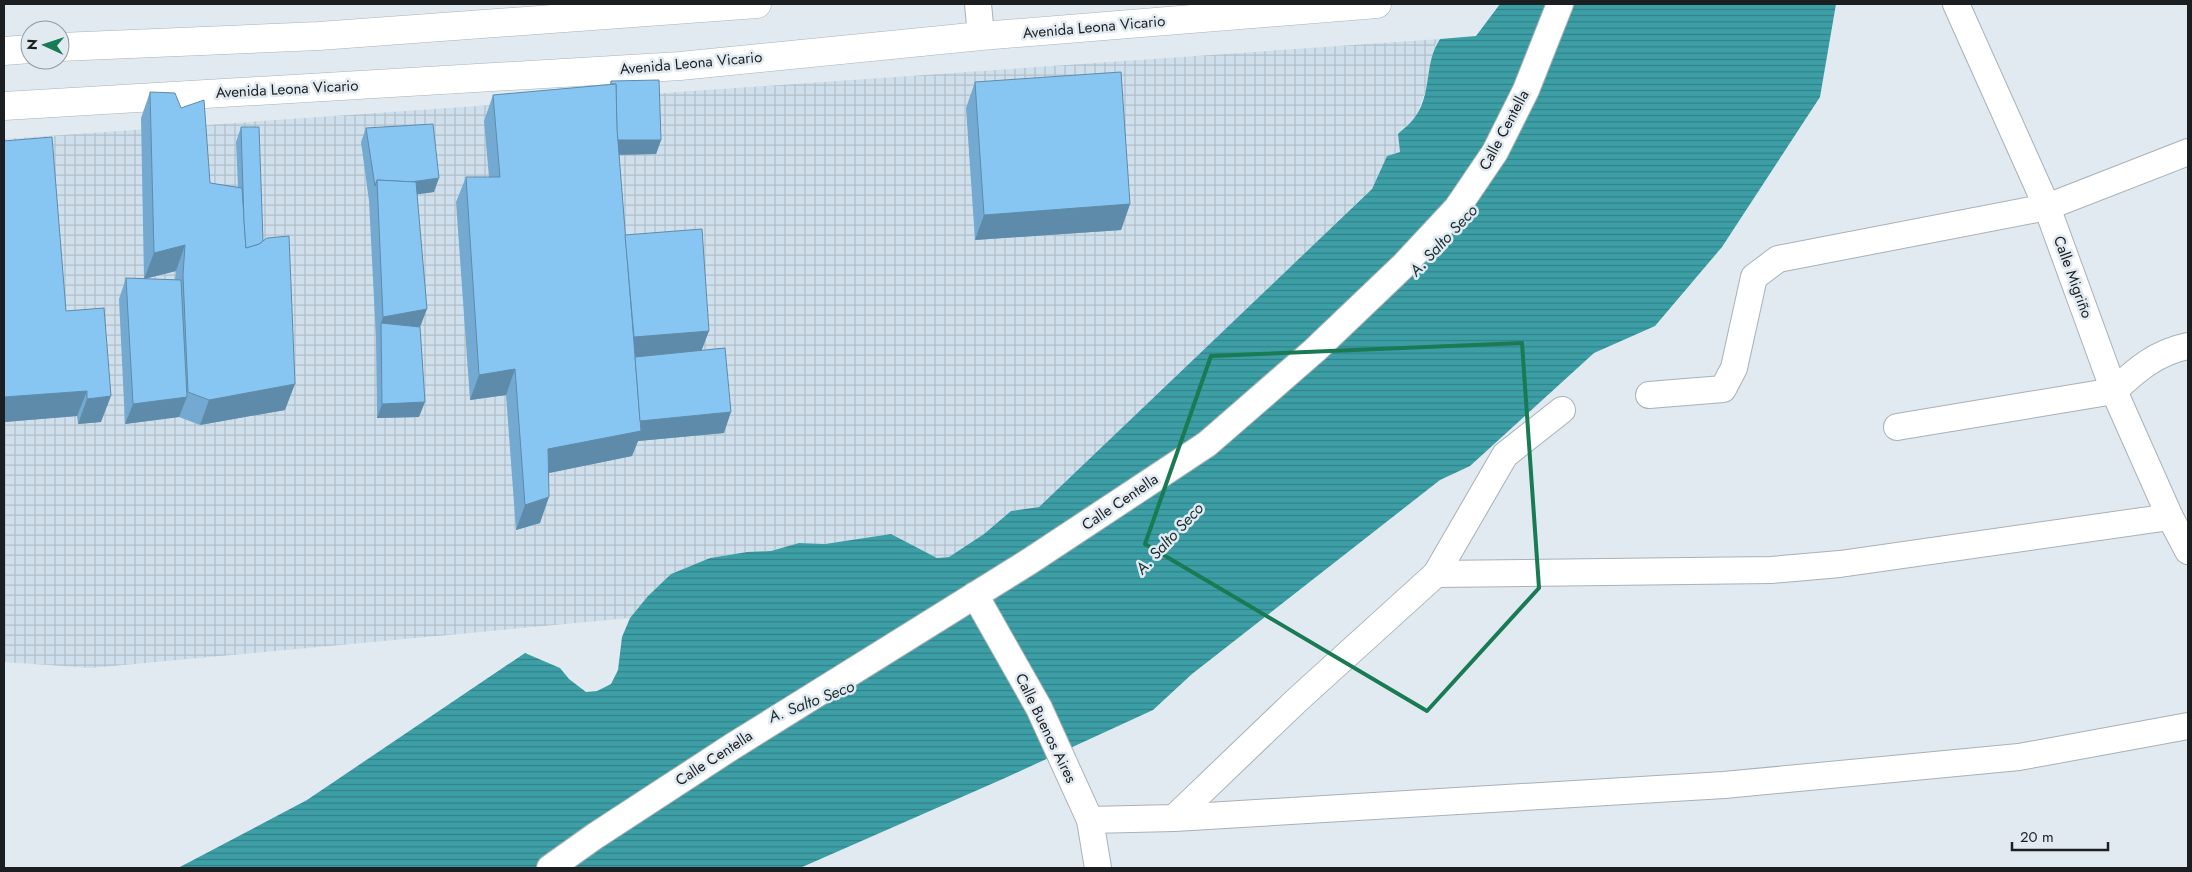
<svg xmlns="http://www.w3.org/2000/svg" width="2192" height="872" viewBox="0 0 2192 872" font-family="Jost,sans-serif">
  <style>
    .industrial { fill: url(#industrial-grid) }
    .water { fill: url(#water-rules) }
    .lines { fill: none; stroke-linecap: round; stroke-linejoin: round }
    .minor-casing { stroke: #a8b1b7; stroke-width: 28 }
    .tertiary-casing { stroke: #a8b1b7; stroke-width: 29 }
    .minor { stroke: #fff; stroke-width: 26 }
    .tertiary { stroke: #fff; stroke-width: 28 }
    .wall { fill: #74aad1; fill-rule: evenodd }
    .shaded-wall { fill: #5e8baa }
    .building { fill: #87c6f3; stroke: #5e8baa }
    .marked { fill: none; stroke: #197b53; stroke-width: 4; stroke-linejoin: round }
    .labels { text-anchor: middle; stroke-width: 5; stroke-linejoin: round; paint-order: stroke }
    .street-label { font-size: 15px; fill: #1c1f22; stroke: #e1eaf1 }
    .water-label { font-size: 16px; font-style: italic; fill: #1a3032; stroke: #e1eaf1 }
  </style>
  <defs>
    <pattern id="industrial-grid" width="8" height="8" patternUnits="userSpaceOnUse" patternTransform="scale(1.25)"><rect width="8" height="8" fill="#cfdfeb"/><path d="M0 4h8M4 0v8" fill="none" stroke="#b1bfc9"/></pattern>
    <pattern id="water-rules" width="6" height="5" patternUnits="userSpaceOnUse" patternTransform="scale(1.25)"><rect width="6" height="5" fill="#3d9fa6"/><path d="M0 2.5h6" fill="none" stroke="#328187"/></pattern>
  </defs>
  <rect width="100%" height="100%" fill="#e1eaf1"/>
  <polygon class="industrial" points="1440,39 1435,45 1425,92 1416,117 1398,133 1400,152 1387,156 1372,189 1039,507 1011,511 984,534 949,557 937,558 891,534 825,544 799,543 771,551 747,552 710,558 671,574 648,596 630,618 91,668 4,662 4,139"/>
  <path class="water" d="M1500,4H1836L1820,97L1722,247L1655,326L1594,353L1470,466L1440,480L1192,674L1153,710L1005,778L800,868H178L307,800L525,653L560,668L569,679L586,692L597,691L611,684L618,670L622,637L630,618L648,596L671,574L710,558L747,552L771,551L799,543L825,544L891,534L937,558L949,557L984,534L1011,511L1039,507L1372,189L1387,156L1400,152L1398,134C1403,129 1411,123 1415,117C1432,95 1424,62 1440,39L1476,36Z"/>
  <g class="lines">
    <defs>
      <g id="minor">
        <polyline points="978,4 981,36"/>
        <polyline points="1956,4 2047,207 2114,391 2170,517 2188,551"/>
        <polyline points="1649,395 1723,389 1734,368 1754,277 1778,259 2047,207 2188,152"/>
        <path d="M1897,427L2114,391C2136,370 2157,352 2188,346"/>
        <polyline points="1436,574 1771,570 1840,564 2170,517"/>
        <polyline points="975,595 1039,708 1090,820 1098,868"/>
        <polyline points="1174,818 1296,701 1436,574 1505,455 1562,410"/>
        <polyline points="1090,820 1174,818 1724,785 2019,757 2188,726"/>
        <polyline points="550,868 595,836 733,746 1030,561 1207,444 1315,350 1403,266 1457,208 1495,152 1526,90 1560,4"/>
      </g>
      <g id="tertiary">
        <polyline points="60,47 319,36 757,4"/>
        <polyline points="4,51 30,49"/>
        <polyline points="4,106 680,66 981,36 1377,4"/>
      </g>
    </defs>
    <use href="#minor" class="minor-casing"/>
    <use href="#tertiary" class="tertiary-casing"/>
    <use href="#minor" class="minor"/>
    <use href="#tertiary" class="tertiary"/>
  </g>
  <g class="wall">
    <polygon points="611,81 661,140 656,154 619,155 625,235 702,350 724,433 638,441 632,456 549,473 540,523 516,530 506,395 470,400 456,202 466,177 489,177 484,121 493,95 610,85"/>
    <polygon points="975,82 1130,204 1121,230 975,240 966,108"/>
    <path d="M150,92L210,183L238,187L236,142L241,127L263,241L285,410L200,425L179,417L125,424L119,299L126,278L144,279L141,118ZM176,271L175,280L144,279Z"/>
    <polygon points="366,128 434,192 417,194 420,327 419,417 377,418 376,338 369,201 361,142"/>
    <polygon points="4,141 66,311 101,422 78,424 77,416 4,422"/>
  </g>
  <g class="shaded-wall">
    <polygon points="612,140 661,140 656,154 607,155"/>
    <polygon points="439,178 434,192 378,200 377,186"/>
    <polygon points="1130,204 1121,230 975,240 984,215"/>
    <polygon points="185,245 176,271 144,279 154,253"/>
    <polygon points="427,309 419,330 381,323 383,317"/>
    <polygon points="709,331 701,352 624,358 631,337"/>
    <polygon points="515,369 506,395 470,400 479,375"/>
    <polygon points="295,384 285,410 200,425 209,400"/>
    <polygon points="87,391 77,416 4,422 4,397"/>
    <polygon points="111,396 101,422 78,424 87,399"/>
    <polygon points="187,397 179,417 125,424 133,404"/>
    <polygon points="425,402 419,417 377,418 382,404"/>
    <polygon points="731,412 724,433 638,441 632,456 539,475 548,449 639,421"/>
    <polygon points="549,497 540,523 516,530 525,505"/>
  </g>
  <g class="building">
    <polygon points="1121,72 1130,204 984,215 975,82"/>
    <polygon points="659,80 661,140 617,140 616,84 611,84 611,81"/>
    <polygon points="616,84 617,129 641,431 548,449 549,497 525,505 515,369 479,375 466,177 500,177 493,95"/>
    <polygon points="150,92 175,93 181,108 204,100 210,183 242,188 246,248 259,244 267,238 289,236 295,384 209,400 188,392 183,275 185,245 154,253"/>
    <polygon points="433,124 439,178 411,182 377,180 375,186 366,128"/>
    <polygon points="241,127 259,127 263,241 259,244 246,248 244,222"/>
    <polygon points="52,137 66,311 104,308 111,396 87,399 87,391 4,397 4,141"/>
    <polygon points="377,180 416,182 427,309 383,317"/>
    <polygon points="702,229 709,331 634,337 625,235"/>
    <polygon points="126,278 181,280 187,397 133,404"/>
    <polygon points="381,323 420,327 425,402 382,404"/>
    <polygon points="725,348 731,412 640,421 635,357"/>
  </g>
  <path class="marked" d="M1522,343L1539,588L1427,711L1145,544L1211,356Z"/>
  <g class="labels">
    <g class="street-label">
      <text transform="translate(1094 27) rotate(-5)" y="5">Avenida Leona Vicario</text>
      <text transform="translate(691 63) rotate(-5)" y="5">Avenida Leona Vicario</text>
      <text transform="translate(287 89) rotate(-3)" y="5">Avenida Leona Vicario</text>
      <text transform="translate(1504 130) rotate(-62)" y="5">Calle Centella</text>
      <text transform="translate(2073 277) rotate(70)" y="5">Calle Migriño</text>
      <text transform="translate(1120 502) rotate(-34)" y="5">Calle Centella</text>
      <text transform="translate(1046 728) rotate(64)" y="5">Calle Buenos Aires</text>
      <text transform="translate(714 758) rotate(-33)" y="5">Calle Centella</text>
    </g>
    <g class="water-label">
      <text transform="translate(1443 240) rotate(-47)" y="6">A. Salto Seco</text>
      <text transform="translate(1169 538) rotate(-47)" y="6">A. Salto Seco</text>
      <text transform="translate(811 701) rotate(-21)" y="6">A. Salto Seco</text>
    </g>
  </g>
  <rect width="2192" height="872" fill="none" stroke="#1c1f22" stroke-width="10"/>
  <g transform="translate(45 45) rotate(273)"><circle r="24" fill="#e1eaf1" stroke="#92999e"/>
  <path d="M0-4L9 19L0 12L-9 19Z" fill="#197b53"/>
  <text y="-8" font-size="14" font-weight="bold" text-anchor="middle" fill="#1c1f22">N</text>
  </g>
  <path d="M2012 842v8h96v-8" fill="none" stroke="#1c1f22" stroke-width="2.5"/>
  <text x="2020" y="842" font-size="15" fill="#1c1f22" stroke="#e1eaf1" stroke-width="4" paint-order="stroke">20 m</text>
</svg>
